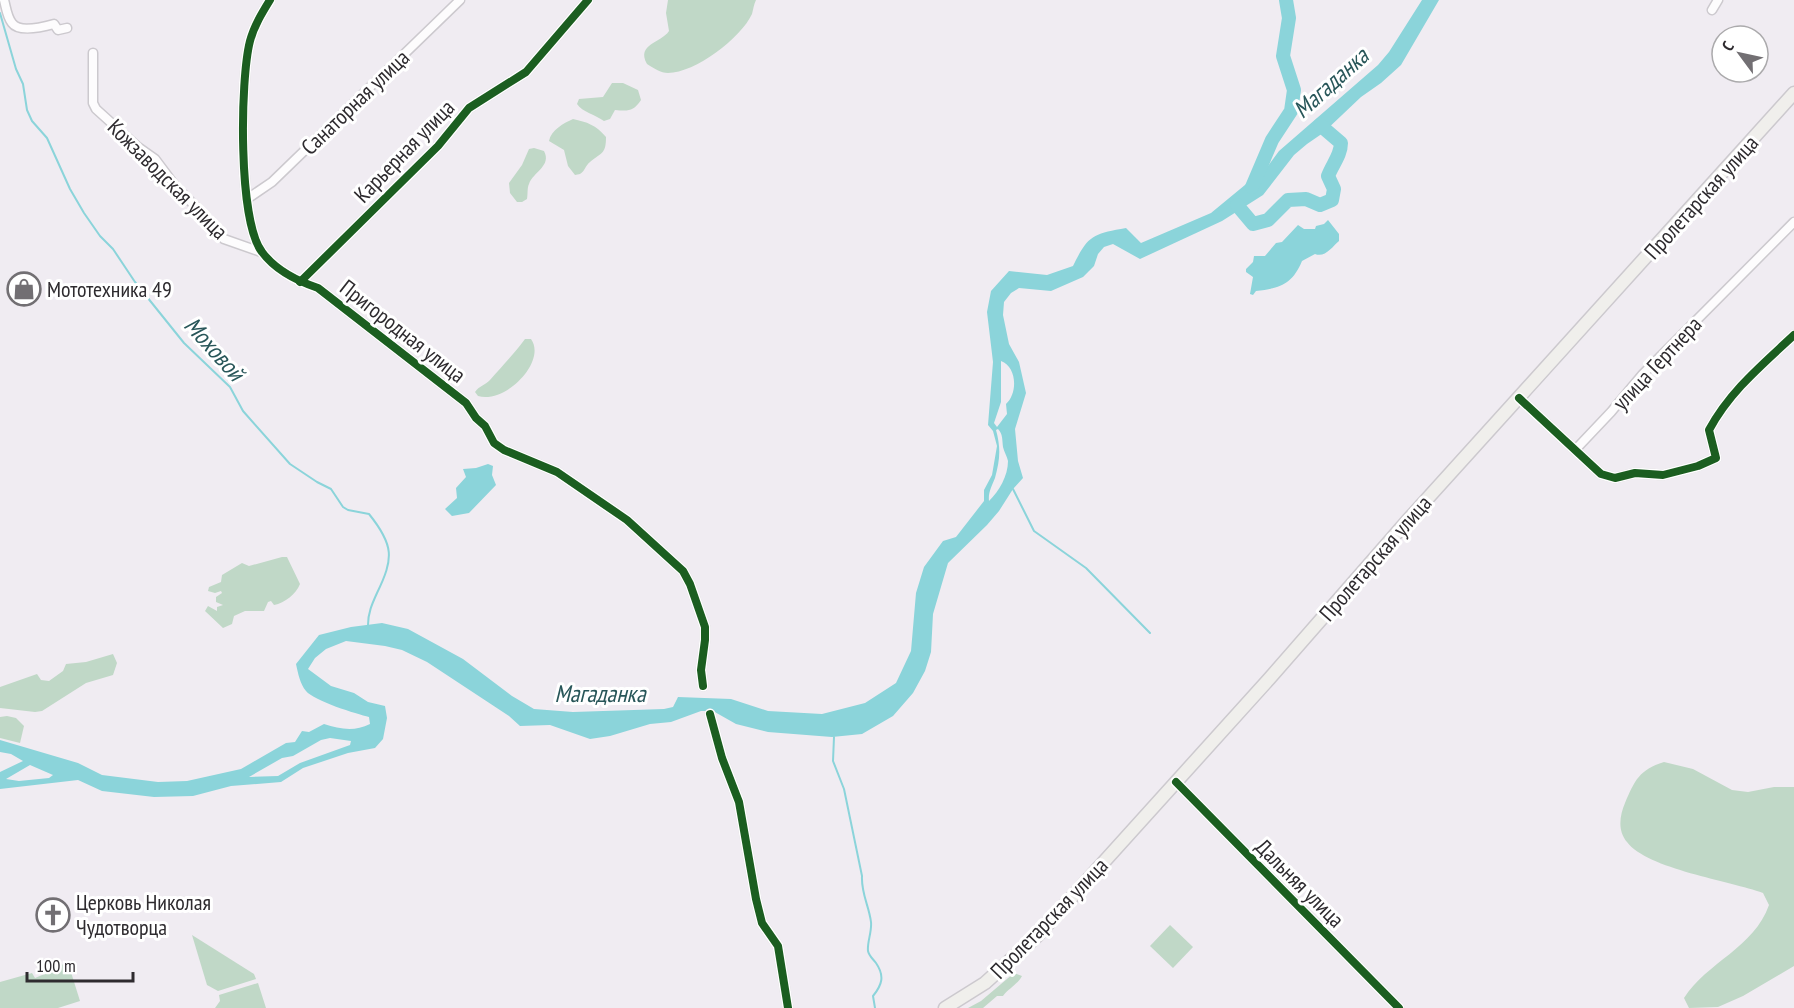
<svg xmlns="http://www.w3.org/2000/svg" width="1794" height="1008" viewBox="0 0 1794 1008" font-family="'PT Sans Narrow',sans-serif">
  <style>
    .green { fill: #c0d8c7 }
    .water { fill: #8bd4da; fill-rule: evenodd }
    .lines { fill: none; stroke-linecap: round; stroke-linejoin: round }
    .stream { stroke: #8bd4da; stroke-width: 2 }
    .river { stroke: #8bd4da; stroke-width: 14 }
    .minor-casing { stroke: #ccc9ce; stroke-width: 11 }
    .secondary-casing { stroke: #ccc9ce; stroke-width: 15 }
    .minor { stroke: #fdfcfd; stroke-width: 8 }
    .secondary { stroke: #f0efec; stroke-width: 12 }
    .cycleway-casing { stroke: #fff; stroke-width: 11 }
    .cycleway { stroke: #1b5e20; stroke-width: 8 }
    .labels { text-anchor: middle; stroke-width: 6; stroke-linejoin: round; paint-order: stroke }
    .street-label { font-size: 22px; fill: #2e2b2f; stroke: #fff }
    .poi-label { font-size: 22px; fill: #2e2b2f; stroke: #fff; text-anchor: start }
    .water-label { font-size: 24px; font-style: italic; fill: #285659; stroke: #fff }
  </style>
  <rect width="100%" height="100%" fill="#f0ecf2"/>
  <g class="green">
    <path d="M668,0H756C754,4 753,10 752,14C741,38 695,73 668,73C661,73 653,68 647,64C636,44 661,43 669,31L666,13Z"/>
    <path d="M612,83H623L638,90L641,100C633,112 628,111 615,110L610,119L604,121C596,115 582,112 577,104L579,99L603,97Z"/>
    <path d="M573,119C587,122 596,125 606,137C606,154 602,152 590,162C585,166 585,171 580,174L575,175L568,166L564,150L549,141C551,130 564,123 573,119Z"/>
    <path d="M534,148L544,151C552,166 533,172 529,184C527,188 528,194 527,199L522,202H517L510,193L509,183L522,165L529,149Z"/>
    <path d="M525,339H531C547,361 506,404 478,396L475,392C479,386 485,385 490,380C502,366 514,354 525,339Z"/>
    <path d="M282,557H287L300,584C296,594 285,603 274,605L271,601L268,602L264,611H245L234,616L232,624L223,628L205,611L208,606L217,611V607L223,605L216,602V597L222,593L221,591L215,593L208,591L209,587L221,582L222,575L242,563L249,566Z"/>
    <polygon points="113,654 117,663 113,675 86,683 42,711 35,712 0,708 0,687 37,674 41,680 49,681 63,671 66,664 86,662"/>
    <polygon points="7,716 16,718 24,726 20,743 0,738 0,717"/>
    <path d="M1664,762L1693,769L1732,790L1748,792L1774,787H1794V966L1743,996L1718,1007L1689,1008L1684,998C1707,962 1754,948 1769,905L1763,893C1731,881 1647,869 1627,842C1617,830 1620,815 1625,803C1635,780 1639,770 1664,762Z"/>
    <polygon points="1170,925 1193,947 1173,968 1150,946"/>
    <polygon points="192,935 254,974 256,979 218,991 207,985"/>
    <polygon points="59,961 66,968 70,969 80,1001 58,1008 0,1008 0,982 32,973 35,978 47,973 46,966"/>
    <path d="M1014,973L1022,976C1017,985 1009,988 1003,996H997L983,1008H968L981,1001Z"/>
    <polygon points="258,983 266,1008 215,1008 220,1001 219,995"/>
  </g>
  <g class="water">
    <path d="M1422,0H1439L1401,65L1381,83L1361,97L1323,133L1307,144L1294,155L1263,195L1222,221L1140,259L1113,244L1104,247L1098,254L1094,266L1083,277L1051,291L1019,288L1011,293L1004,302L1003,315L1009,344L1019,362L1026,393L1015,429L1018,461L1023,478L1013,489L999,511L987,525L948,563L933,614L931,652L925,671L913,693L893,716L862,734L832,737L768,732L736,724L713,711H701L671,722L650,724L610,736L590,739L550,725L520,726L509,716L427,662L402,650L385,646L346,641L326,649L315,658L308,669L331,686L354,693L368,702L385,706L387,718L383,739L375,748L348,753L303,768L281,782L231,786L193,796L154,797L102,791L78,780L0,789V772L23,761L11,754L0,752V740L78,763L102,775L158,782L187,781L241,769L286,743L295,742L302,731L309,732L324,724C340,729 354,732 370,724L369,717C357,714 314,701 306,691C300,684 298,673 296,664L319,635L351,627L382,623L408,629L463,659L512,696L534,709L573,712L664,709L673,707L678,697L731,699L768,711L822,714L865,703L896,683L911,651L916,593L924,567L943,541L956,537L984,501V490L992,475L997,446L993,431L988,425L993,362L987,312L991,291L1009,271L1047,275L1073,266C1088,235 1093,234 1126,228L1141,243L1211,213L1268,166L1279,151L1378,65L1389,52ZM1001,361C1017,367 1018,393 1006,404L1007,414L997,427L994,423L1001,402ZM998,429C1003,434 1002,440 1003,447C1004,452 1007,456 1008,461C1008,476 999,491 989,501C988,492 992,486 995,478C1000,460 1001,448 996,430ZM330,738L351,741L350,745L300,763L278,776L249,777L282,758L293,756L321,740ZM30,765L53,775L49,778L19,781L6,779Z"/>
    <path d="M1328,220L1339,234V241C1332,247 1325,258 1315,254L1302,261C1292,285 1280,288 1256,291L1253,295L1250,294L1253,277L1246,272V269L1253,262L1254,256H1265L1276,243L1282,242L1298,225L1304,229H1315L1316,226L1324,224Z"/>
    <polygon points="488,464 493,466 492,475 496,485 469,513 452,516 445,509 457,498 456,488 466,477 463,469 476,468"/>
  </g>
  <g class="lines">
    <g class="stream">
      <path d="M0,13L16,69L23,84L27,110L32,121L47,138L70,189L84,213L100,236L113,249L135,282L184,343L230,387L243,411L290,464L317,482L331,489L343,507L348,510L369,514C394,545 394,558 377,593C372,604 368,613 368,625"/>
      <polyline points="1013,489 1034,531 1086,568 1150,633"/>
      <path d="M834,737L833,761L844,789L862,876C861,893 869,906 871,922C872,932 867,942 868,951C869,956 873,959 876,963C885,976 882,985 873,996L875,1008"/>
    </g>
    <g class="river">
      <polyline points="1252,187 1272,140 1291,111 1294,90 1283,56 1289,18 1286,0"/>
      <path d="M1237,205L1253,224L1268,220L1288,200L1306,199L1320,205L1332,200L1334,189L1328,176C1332,165 1341,155 1341,143L1320,125"/>
    </g>
    <defs>
      <g id="minor">
        <path d="M4,0C6,7 7,17 12,23C19,33 43,27 54,24L58,30L67,28"/>
        <path d="M270,0C262,13 254,26 250,41C240,80 238,221 262,252C276,271 297,281 318,288L466,403L476,418L485,426L494,443L504,450L557,472L627,520L683,571L690,584L705,627V640L701,670L703,686"/>
        <polyline points="1712,10 1718,0"/>
        <polyline points="93,53 93,103 96,109 138,147 155,159 176,187 194,205 224,239 261,252"/>
        <polyline points="247,199 272,182 460,0"/>
        <polyline points="300,282 438,146 469,108 526,72 588,0"/>
        <path d="M1519,398L1601,474L1615,478L1635,473L1663,475L1698,466L1716,458L1709,430C1730,391 1762,365 1794,335"/>
        <polyline points="1575,450 1611,412 1642,375 1794,222"/>
        <polyline points="710,714 722,758 739,802 756,899 762,923 778,946 788,1008"/>
        <polyline points="1176,782 1399,1008"/>
      </g>
      <polyline id="secondary" points="945,1008 985,983 1037,936 1269,679 1408,520 1794,93"/>
    </defs>
    <use href="#minor" class="minor-casing"/>
    <use href="#secondary" class="secondary-casing"/>
    <use href="#minor" class="minor"/>
    <use href="#secondary" class="secondary"/>
    <defs>
      <g id="cycleway">
        <path d="M270,0C262,13 254,26 250,41C240,80 238,221 262,252C276,271 297,281 318,288L466,403L476,418L485,426L494,443L504,450L557,472L627,520L683,571L690,584L705,627V640L701,670L703,686"/>
        <polyline points="300,282 438,146 469,108 526,72 588,0"/>
        <path d="M1519,398L1601,474L1615,478L1635,473L1663,475L1698,466L1716,458L1709,430C1730,391 1762,365 1794,335"/>
        <polyline points="710,714 722,758 739,802 756,899 762,923 778,946 788,1008"/>
        <polyline points="1176,782 1399,1008"/>
      </g>
    </defs>
    <use href="#cycleway" class="cycleway-casing"/>
    <use href="#cycleway" class="cycleway"/>
  </g>
  <defs>
    <symbol id="shop-ring" viewBox="-11 -11 22 22"><circle r="9.5" fill="#fff" stroke="#726f73" stroke-width="1.5"/><path d="M-5-2.5h2.3a2.7 3.5 0 0 1 5.4 0H5L5.5 6h-11ZM-1.5-2.5h3a1.5 2.3 0 0 0-3 0Z" fill="#726f73"/></symbol>
    <symbol id="church-ring" viewBox="-11 -11 22 22"><circle r="9.5" fill="#fff" stroke="#726f73" stroke-width="1.5"/><path d="M-1.2-6h2.4v3.5h3.3v2.4h-3.3V6h-2.4V-.1h-3.3v-2.4h3.3Z" fill="#726f73"/></symbol>
  </defs>
  <g fill-rule="evenodd">
    <use href="#shop-ring" x="5" y="270" width="38" height="38"/>
    <use href="#church-ring" x="34" y="896" width="38" height="38"/>
  </g>
  <g class="labels">
    <g class="street-label">
      <text transform="translate(355 102) rotate(-44)" y="8">Санаторная улица</text>
      <text transform="translate(404 151) rotate(-46)" y="8">Карьерная улица</text>
      <text transform="translate(168 179) rotate(45)" y="8">Кожзаводская улица</text>
      <text transform="translate(1701 197) rotate(-48)" y="8">Пролетарская улица</text>
      <text transform="translate(403 331) rotate(38)" y="8">Пригородная улица</text>
      <text transform="translate(1657 363) rotate(-47)" y="8">улица Гертнера</text>
      <text transform="translate(1375 558) rotate(-49)" y="8">Пролетарская улица</text>
      <text transform="translate(1300 883) rotate(45)" y="8">Дальняя улица</text>
      <text transform="translate(1049 918) rotate(-46)" y="8">Пролетарская улица</text>
    </g>
    <g class="poi-label">
      <text x="47" y="297">Мототехника 49</text>
      <text x="76" y="910">Церковь Николая<tspan x="76" dy="25">Чудотворца</tspan></text>
    </g>
    <g class="water-label">
      <text transform="translate(1331 83) rotate(-42)" y="8">Магаданка</text>
      <text transform="translate(214 349) rotate(48)" y="8">Моховой</text>
      <text x="600" y="702">Магаданка</text>
    </g>
  </g>
  <g transform="translate(1740 54) rotate(303)"><circle r="28" fill="#ffffff" stroke="#abaaac" stroke-width="1.5"/>
  <path d="M0-4.5L10 22L0 15L-10 22Z" fill="#726f73"/>
  <text y="-9" font-size="16" font-weight="bold" text-anchor="middle" fill="#2e2b2f">С</text>
  </g>
  <path d="M27 972v9h106v-9" fill="none" stroke="#2e2b2f" stroke-width="3"/>
  <text x="36" y="972" font-size="18" fill="#2e2b2f" stroke="#ffffff" stroke-width="4.5" paint-order="stroke">100 m</text>
</svg>
